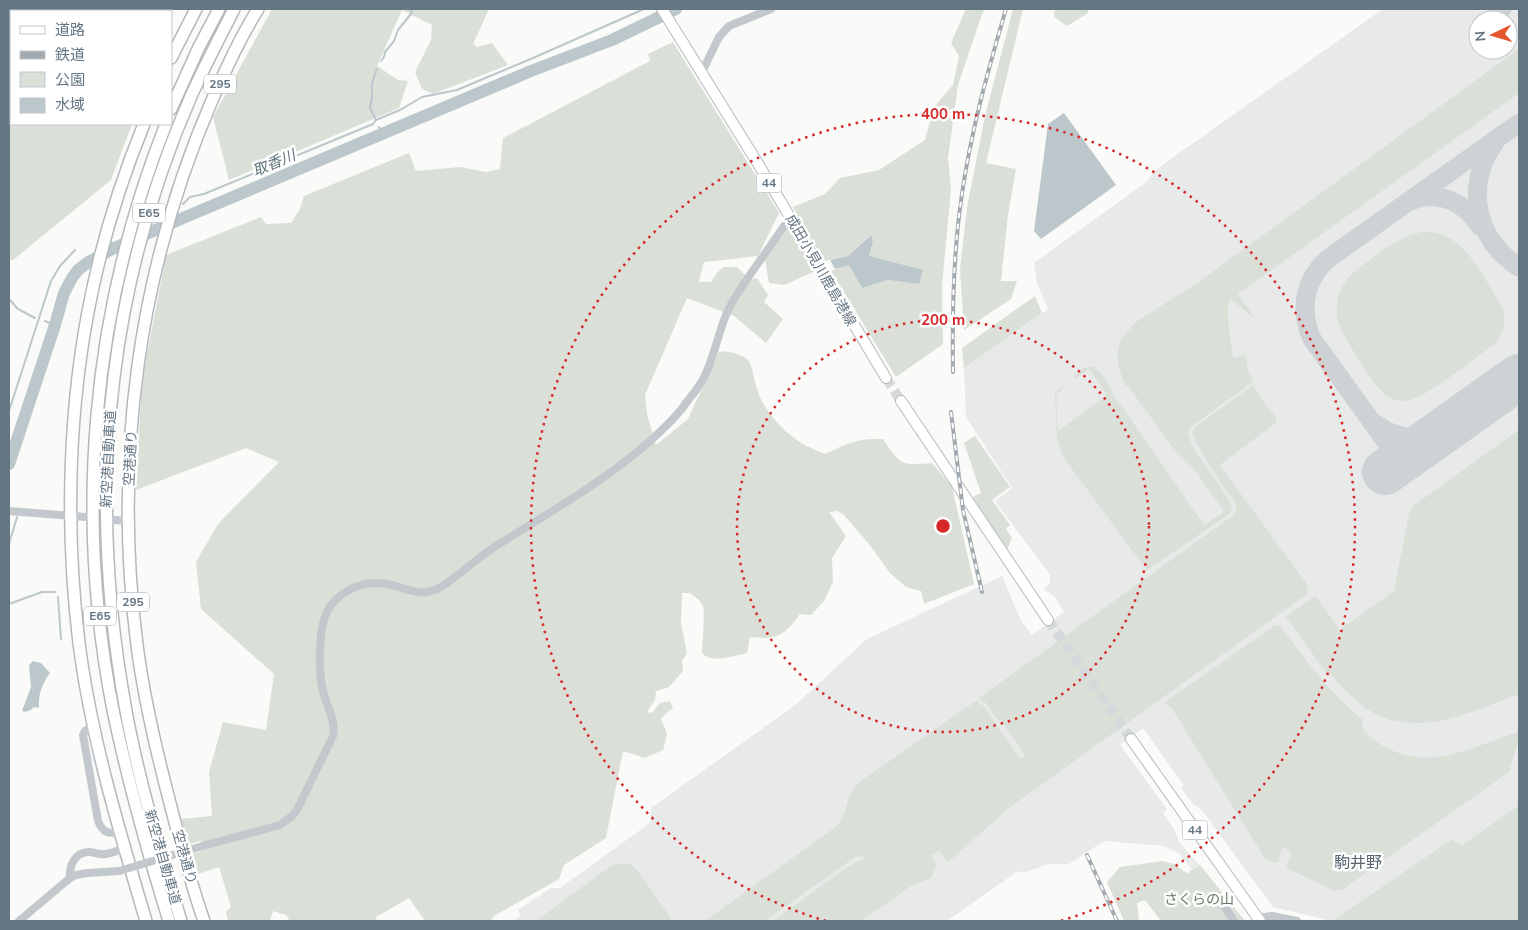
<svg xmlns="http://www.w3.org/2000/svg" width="1528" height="930" viewBox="0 0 1528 930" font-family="'Nunito Sans','Noto Sans JP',sans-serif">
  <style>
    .built { fill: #e8e9e9; fill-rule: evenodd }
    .green { fill: #dadfd7 }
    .water { fill: #bbc7cb }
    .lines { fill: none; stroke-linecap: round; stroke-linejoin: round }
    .stream { stroke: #bbc7cb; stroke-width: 2 }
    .river { stroke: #bbc7cb; stroke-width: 12 }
    .taxiway { stroke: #ced2d4; stroke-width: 19 }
    .runway { stroke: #ced2d4; stroke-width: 46 }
    .major-tunnel { stroke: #d5d9db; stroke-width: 10; stroke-dasharray: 10 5; stroke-linecap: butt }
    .major-casing { stroke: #b5babe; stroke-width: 12 }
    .highway-casing { stroke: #b4b9bd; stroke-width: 14 }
    .minor { stroke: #c3c8cc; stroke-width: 8 }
    .major { stroke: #fff; stroke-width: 10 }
    .highway { stroke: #fff; stroke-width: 11 }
    .rail-casing { stroke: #a2aab0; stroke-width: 4 }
    .rail { stroke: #fff; stroke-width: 2; stroke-dasharray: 5.5; stroke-linecap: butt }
    .minor-bridge { stroke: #c3c8cc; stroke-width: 8 }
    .ring { fill: none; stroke: #d62828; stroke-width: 2.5; stroke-dasharray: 2.5 5 }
    .labels { text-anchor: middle; stroke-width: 5; stroke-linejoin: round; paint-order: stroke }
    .shield { fill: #fff; stroke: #939fa8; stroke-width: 1 }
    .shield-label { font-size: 12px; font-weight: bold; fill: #657683 }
    .street-label { font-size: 14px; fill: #657683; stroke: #fff }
    .park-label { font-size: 14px; fill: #687a64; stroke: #fff }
    .water-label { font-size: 15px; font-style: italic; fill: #60757c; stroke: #fff }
    .quarter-label { font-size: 16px; fill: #57646e; stroke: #fff }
    .centre { fill: #d62828; stroke: #fff; stroke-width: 2.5 }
    .ring-label { font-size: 15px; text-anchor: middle; font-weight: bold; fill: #d62828; stroke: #fff; stroke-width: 5; stroke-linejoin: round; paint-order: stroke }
  </style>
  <rect width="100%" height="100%" fill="#fafaf8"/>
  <path class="built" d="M1383,9H1519V805L1462,845L1452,839L1332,921L1273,907L1201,809L1193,804L1181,788L1184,786L1143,728L1120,745L1167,809L1163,813L1174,829L1180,843L1199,865L1192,870L1179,853L1164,846L1104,841L1069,864H1048L1024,873L1018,871L947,921H513L520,916L518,910L551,888H560L650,823L651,808L794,706L867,639L1002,576L1021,621L1032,635L1064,612L1055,597L1044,589L1050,583V575L995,501L1012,488L966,417L964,368L1048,309L1037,283L1034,263L1145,183L1158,168ZM1478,20H1508V50H1478Z"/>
  <g class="green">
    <polygon points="9,9 89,9 94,11 11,11 11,124 132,124 111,180 13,260 9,260"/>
    <polygon points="272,9 489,9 473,44 477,47 492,43 508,65 433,94 422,89 415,72 431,40 432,25 402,10 377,66 398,80 408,81 399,108 229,180 213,117"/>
    <polygon points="966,9 985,9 982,14 958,85 948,158 951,189 942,286 943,344 896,377 831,271 849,264 862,288 888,280 919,284 869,256 873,242 870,235 848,256 824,261 793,207 825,194 840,178 879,170 925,140 934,107 953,85 959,56 951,43"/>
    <polygon points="1013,9 1023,9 986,163 1016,169 1008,215 1001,281 1017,281 1011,299 964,330 960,269 967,208 985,116"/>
    <polygon points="1055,9 1089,9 1088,13 1067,26 1054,17"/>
    <path d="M673,42L779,213L758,256L704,262L699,282H711L716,274L723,267H737L750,280L757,278L768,295L764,302L783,319L766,343L734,316L687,298L645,395L647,414L656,445L688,419L719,352C726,350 742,354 748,360C753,366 754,381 757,389C763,409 780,428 797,440C805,446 816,450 825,454C848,443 857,438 883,439C900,465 902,466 932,463L952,487L974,584L924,604L921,591L906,587L890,573L869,544L843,514L837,511L829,512L846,536L832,558L833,582L824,601L811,615L800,614C784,636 777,640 750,637L747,653C732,656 713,664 702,653C702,642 706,611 702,604C700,600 694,596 690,593H682L681,623L687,654L682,661L683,671L669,687L656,691L655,700L647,712L652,713L660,703L670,701L673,708L666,713L661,719L667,734L663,750L645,758L623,751L606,838L564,865L559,879L494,916L491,921H425L409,898L376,917L377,921H290L286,915L273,911L270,921H228L226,912L231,907L219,867L198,874L193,854L204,850L201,841L190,844L180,819L212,816L209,772L223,722L266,730L274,674L201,609L196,562L218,524L279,462L246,448L136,490L142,381L166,255L261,217L266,224L291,223L300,209L304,196L409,153L416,171L460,167L486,172L500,169L503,138L650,61L648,54Z"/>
    <path d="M1519,49V93L1238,294L1255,319L1230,298C1225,316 1231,340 1233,358L1246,355L1247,367L1253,382L1193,425L1188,431C1189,453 1233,496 1232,510L1228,515L1147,570L1063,457L1057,437L1055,393L1061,387L1062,390L1056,394L1058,431L1107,395L1089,369L1074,379V376L1084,368L1094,366L1107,381L1113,394L1204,525L1224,512L1195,470L1174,449L1128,386H1126L1120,372L1117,355L1121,339L1136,322L1196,284Z"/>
    <polygon points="788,228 816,271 784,285 769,283 765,260"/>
    <path d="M1422,232C1463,228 1482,276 1501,305C1507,319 1505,333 1494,344C1476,357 1428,397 1409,400C1402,402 1393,400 1387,396C1375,388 1344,338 1339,324C1337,318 1336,311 1337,305C1340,279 1356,271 1375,256C1389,246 1404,235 1422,232Z"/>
    <polygon points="1035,296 1042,313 964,368 962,348"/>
    <path d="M1253,385L1267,407L1276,417L1277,422L1221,464L1220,466L1305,581L1308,586L1306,595L1010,807L948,862L939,850L931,856L937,865L931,878L914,884L861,921H773L845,869L858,861L867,858L860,856L855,857L765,921H705L837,826C849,813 845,794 858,783L977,700L979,704L983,705L1020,759L1025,756L1001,720L998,721L985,702H982L979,698L1235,514L1237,509L1234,500L1219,481L1196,442L1193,434L1194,428Z"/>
    <path d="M1519,430V694C1472,711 1415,741 1367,709C1354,700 1342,687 1331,675H1328L1286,617L1315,596L1340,630L1394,591L1409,513L1413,506Z"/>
    <polygon points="975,436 1010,487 992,500 1010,525 1006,529 1012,538 1007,550 973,497 981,493 964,443"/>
    <path d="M1279,625C1305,658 1329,693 1362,719C1361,733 1369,737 1380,744C1419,768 1451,756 1490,742C1500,739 1509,734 1519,732V739L1509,772L1350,884C1345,890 1341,891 1333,890L1286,868L1291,853L1287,849L1282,848L1278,863H1274L1264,857L1171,707L1165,702L1274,626Z"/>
    <polygon points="1519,805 1519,921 1332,921 1452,839 1462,845"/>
    <polygon points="1163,861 1174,864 1188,874 1191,870 1192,870 1200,865 1245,921 1161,921 1145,900 1137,903 1139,921 1124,921 1107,882 1120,867"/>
    <polygon points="624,863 631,865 636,869 664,908 672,921 536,921 611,866"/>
  </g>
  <g class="water">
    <polygon points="1064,113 1116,185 1041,239 1034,231 1048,124"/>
    <polygon points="871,235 873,242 869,256 923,270 919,284 888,280 862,288 849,265 835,269 830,260 848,256"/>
    <path d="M33,661L41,663L50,673C42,684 38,694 39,708L34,707C31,710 27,713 22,711L31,687L29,665Z"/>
  </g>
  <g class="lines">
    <g class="stream">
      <polyline points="381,61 384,57 385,52 394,41 398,30 411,14 412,9"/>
      <polyline points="376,120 370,108 372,97 372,83 377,69"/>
      <polyline points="379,127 382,134"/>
      <polyline points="183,204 190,197 204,194 373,124 376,120 400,110 422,97 457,90 533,58 644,9"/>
      <polyline points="9,299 18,309 35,318"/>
      <polyline points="45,321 55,325"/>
      <polyline points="9,411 51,281 60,266 75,250"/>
      <polyline points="9,544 17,517"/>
      <polyline points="58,597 61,639"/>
      <polyline points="9,604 42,592 55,592"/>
    </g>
    <polyline class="river" points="9,464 55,325 64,293 72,278 78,270 87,263 112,249 183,218 531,71 612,40 676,9"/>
    <g class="taxiway">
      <polyline points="1500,10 1502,9"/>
      <path d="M1494,144C1464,185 1476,241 1519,267"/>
      <path d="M1413,200C1441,190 1464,203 1481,227"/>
      <path d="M1376,424C1396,440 1421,441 1443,431"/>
      <path d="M1400,461L1312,339C1299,310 1304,279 1329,258L1519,123"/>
    </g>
    <polyline class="runway" points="1385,472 1519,377"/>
    <g class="major-tunnel">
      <polyline points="886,378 901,401"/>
      <polyline points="1048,620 1131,739"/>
    </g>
    <defs>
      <g id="major">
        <polyline points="662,9 757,162 886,378"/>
        <polyline points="901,401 1048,620"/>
        <polyline points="1131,739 1260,921"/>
      </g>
      <g id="highway">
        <polyline points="171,58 196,9"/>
        <polyline points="171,109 199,47 219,9"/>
        <path d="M144,124C122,178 104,235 92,292C68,405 65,528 79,643C91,737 119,830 146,921"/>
        <path d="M166,124C91,313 74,517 114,715C129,785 148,853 169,921"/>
        <path d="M181,921C160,852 139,782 126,711C87,499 105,292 192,94C205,65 220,37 234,9"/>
        <path d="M204,921C191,884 181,846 171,807C157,754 144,700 137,645C113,459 138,270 213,98C227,67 240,38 258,9"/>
      </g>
    </defs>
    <use href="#major" class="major-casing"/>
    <use href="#highway" class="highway-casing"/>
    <g class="minor">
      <polyline points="701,74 719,37 729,26 771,9"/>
      <polyline points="9,511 85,517"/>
      <polyline points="114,520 128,521"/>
      <path d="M94,727L85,731L83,735L98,821C103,833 108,834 120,832"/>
      <path d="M206,845L280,825L291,817L297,810L333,736C336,721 328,709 324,695C318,673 317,623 331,605C344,589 365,580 386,584C406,587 420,599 441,587C460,575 477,558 496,546C548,513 602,483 649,442C662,430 676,418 686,403C693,394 701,385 705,375C716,353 719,327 730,306C746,278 767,252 784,226L792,220"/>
      <path d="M70,878C69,867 74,852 89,852C94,852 100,855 105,854C111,854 118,850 124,848"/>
      <polyline points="1218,897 1234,921"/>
      <polyline points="1257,918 1272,916 1297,921"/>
      <polyline points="19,921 70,878 76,875 87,873 119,871"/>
    </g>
    <use href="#major" class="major"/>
    <use href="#highway" class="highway"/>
    <defs>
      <g id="rail">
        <path d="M953,372C952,313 953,253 962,194C971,131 988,70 1006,9"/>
        <polyline points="951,412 963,510 982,592"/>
        <polyline points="1087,855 1117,921"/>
      </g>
    </defs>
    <use href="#rail" class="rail-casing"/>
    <use href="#rail" class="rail"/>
    <polyline class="minor-bridge" points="119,871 206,845"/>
  </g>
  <g class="ring">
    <circle cx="943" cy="526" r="206"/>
    <path d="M826 921A412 412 0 1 1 1060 921"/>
  </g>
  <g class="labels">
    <g class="shield">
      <rect x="204" y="74.5" width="32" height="19" rx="4"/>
      <rect x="756.5" y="173.5" width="25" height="19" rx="4"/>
      <rect x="133" y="203.5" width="32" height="19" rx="4"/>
      <rect x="117" y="592.5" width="32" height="19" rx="4"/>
      <rect x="84" y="606.5" width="32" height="19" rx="4"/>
      <rect x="1182.5" y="820.5" width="25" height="19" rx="4"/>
    </g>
    <g class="shield-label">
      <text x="220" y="88">295</text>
      <text x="769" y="187">44</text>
      <text x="149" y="217">E65</text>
      <text x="133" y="606">295</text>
      <text x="100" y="620">E65</text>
      <text x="1195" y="834">44</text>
    </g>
    <g class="street-label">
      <text transform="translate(821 270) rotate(60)" y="5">成田小見川鹿島港線</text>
      <text transform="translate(130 458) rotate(-87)" y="5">空港通り</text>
      <text transform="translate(108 459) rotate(-87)" y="5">新空港自動車道</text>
      <text transform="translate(163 857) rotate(74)" y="5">新空港自動車道</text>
      <text transform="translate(185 857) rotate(74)" y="5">空港通り</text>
    </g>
    <g class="park-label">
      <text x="1199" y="904">さくらの山</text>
    </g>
    <g class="water-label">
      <text transform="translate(274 163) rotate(-23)" y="5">取香川</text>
    </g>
    <g class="quarter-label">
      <text x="1358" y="868">駒井野</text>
    </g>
  </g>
  <circle cx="943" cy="526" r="8" class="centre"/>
  <g class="ring-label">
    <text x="943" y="119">400 m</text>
    <text x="943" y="325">200 m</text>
  </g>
  <rect width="1528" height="930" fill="none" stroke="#657683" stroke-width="20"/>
  <rect x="10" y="10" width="162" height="115" fill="#ffffff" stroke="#c1c8cd"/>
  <rect x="20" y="26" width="25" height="8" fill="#ffffff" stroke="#c1c8cd"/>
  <text x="55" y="35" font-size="15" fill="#657683">道路</text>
  <rect x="20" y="51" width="25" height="8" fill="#a2aab0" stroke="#c1c8cd"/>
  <text x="55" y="60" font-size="15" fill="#657683">鉄道</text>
  <rect x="20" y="72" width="25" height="15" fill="#dadfd7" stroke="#c1c8cd"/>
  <text x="55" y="85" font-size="15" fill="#657683">公園</text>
  <rect x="20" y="98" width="25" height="15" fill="#bbc7cb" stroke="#c1c8cd"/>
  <text x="55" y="110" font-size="15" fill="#657683">水域</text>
  <g transform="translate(1493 35) rotate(265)"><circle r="24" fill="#ffffff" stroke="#c1c8cd"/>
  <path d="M0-4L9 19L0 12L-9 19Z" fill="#e4572e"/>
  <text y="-8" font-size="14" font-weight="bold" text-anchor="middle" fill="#657683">N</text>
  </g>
</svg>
